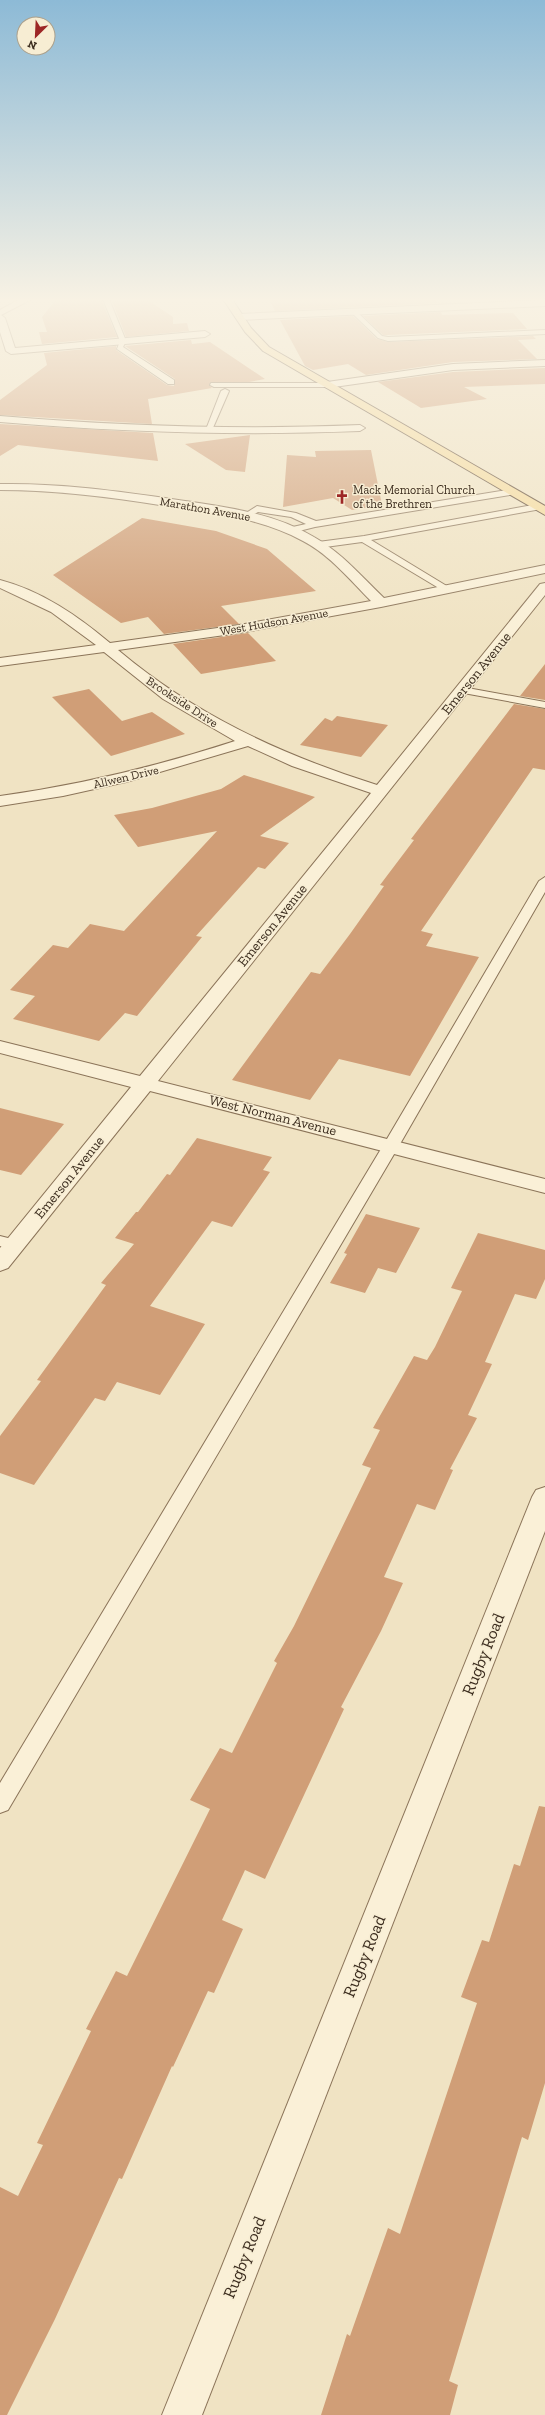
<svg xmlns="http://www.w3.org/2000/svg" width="545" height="2415" viewBox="0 0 545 2415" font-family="'Zilla Slab',serif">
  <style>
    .building { fill: #d09e77 }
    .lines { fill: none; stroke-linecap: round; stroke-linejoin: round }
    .lane-casing { stroke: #8b7459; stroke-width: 2 }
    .street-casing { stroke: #8b7459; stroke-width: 2 }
    .primary-casing { stroke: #59422d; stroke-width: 2 }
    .lane { fill: #faf0d7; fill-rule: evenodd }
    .street { fill: #faf0d7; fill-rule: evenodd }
    .primary { fill: #f5da9a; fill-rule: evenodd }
    .labels { text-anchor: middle; stroke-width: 3; stroke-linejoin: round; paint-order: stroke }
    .far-poi-label { font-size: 12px; fill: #3b2c1e; stroke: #f7edd3; text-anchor: start }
    .far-street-label { font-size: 12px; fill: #3b2c1e; stroke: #f7edd3 }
    .street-label { font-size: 14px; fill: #3b2c1e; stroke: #f7edd3 }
    .near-street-label { font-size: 17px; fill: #3b2c1e; stroke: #f7edd3 }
  </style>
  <rect width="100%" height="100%" fill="#f0e3c3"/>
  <g class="building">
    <polygon points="269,299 435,299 437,303 275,311"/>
    <polygon points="65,300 102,301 117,337 42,344 39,332 47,332 42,317 55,301"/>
    <polygon points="112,301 149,301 173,317 173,324 187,323 189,331 126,337"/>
    <polygon points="441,312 442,315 513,313 527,329 388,335 383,335 363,316"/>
    <polygon points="353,316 377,339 388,342 533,336 536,339 518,340 537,359 453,362 366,375 348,364 313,370 305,366 280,320"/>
    <polygon points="191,340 192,344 210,342 265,379 249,382 211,382 209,385 212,388 148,399 152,424 0,415 0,400 47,365 44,353 116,346 116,350 167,385 174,386 175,379 125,346"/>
    <polygon points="545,368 545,384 464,387 487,399 421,408 378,382 453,372"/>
    <polygon points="0,424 153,433 158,461 18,445 0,456"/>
    <polygon points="250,435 245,472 226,470 185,444"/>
    <polygon points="371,450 382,505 352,510 333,498 283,507 287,455 316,457 315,451"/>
    <polygon points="142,518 216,531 267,549 316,591 221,606 239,624 164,634 148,617 121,623 53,575"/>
    <polygon points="248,633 276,661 201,674 173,644"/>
    <polygon points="545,664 545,700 520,696"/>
    <polygon points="89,689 122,721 152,712 185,734 111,756 52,697"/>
    <polygon points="514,704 545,709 545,770 533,768 421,931 433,934 426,946 479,957 410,1076 339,1059 310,1100 232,1080 311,972 320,974 350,934 384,886 380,885 414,840 411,839"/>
    <polygon points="337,716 388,725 361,757 300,745 325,718 332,721"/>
    <polygon points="244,775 315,797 260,836 289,843 265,869 258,867 196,936 202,937 137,1016 125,1013 99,1041 13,1019 35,996 10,990 53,945 68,948 90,924 124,931 217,831 138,847 114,815 152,808 221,789"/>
    <polygon points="0,1108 64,1124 21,1175 0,1170"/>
    <polygon points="197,1138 272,1157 263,1170 270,1172 232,1227 212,1221 150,1306 205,1324 160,1395 117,1382 105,1401 95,1398 34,1485 0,1473 0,1436 41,1381 37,1380 106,1285 101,1283 134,1244 115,1238 136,1212 138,1212 167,1174 170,1175"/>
    <polygon points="366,1214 420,1228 396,1273 378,1268 365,1293 330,1283 347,1254 344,1253"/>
    <polygon points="478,1233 545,1250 545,1279 536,1299 515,1294 485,1362 492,1364 468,1415 477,1418 450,1469 453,1470 435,1510 417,1504 384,1577 403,1583 381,1631 341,1707 344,1709 265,1879 245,1870 222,1920 243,1929 214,1993 208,1991 173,2067 172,2066 122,2179 119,2178 55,2319 7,2415 0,2415 0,2187 18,2196 43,2145 37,2143 91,2031 86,2029 116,1971 127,1976 210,1809 190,1800 220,1748 232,1753 277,1663 274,1661 294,1626 371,1468 362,1465 380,1430 373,1428 414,1356 427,1360 435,1347 462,1291 451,1288"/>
    <polygon points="539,1806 545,1807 545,2083 528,2140 522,2137 449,2381 458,2385 450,2415 321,2415 347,2334 350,2336 388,2228 400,2234 477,2003 461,1997 482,1940 489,1942 514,1864 520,1866"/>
  </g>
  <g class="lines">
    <defs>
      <g id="lane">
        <polygon points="103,299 109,299 126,341 123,347 174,380 174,384 168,384 117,349 120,341"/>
        <polygon points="352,311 356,311 382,336 388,337 545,330 545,334 388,341 378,338 352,313"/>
        <polygon points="211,383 327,383 331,385 327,387 214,387 210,385"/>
        <polygon points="225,389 229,391 212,430 205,432 221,391"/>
        <polygon points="513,489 516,490 516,494 315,527 291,533 287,530 288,528 306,524 291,517 258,512 247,518 243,515 257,506 296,513 316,521"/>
        <polygon points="538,504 541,505 541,509 371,540 450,588 452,590 447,593 362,542 318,548 314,545 318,542 364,536"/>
        <polygon points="462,687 545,702 545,708 458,692 458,688"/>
        <polygon points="545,877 545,892 400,1144 8,1810 0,1813 0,1783 384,1144 539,881"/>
        <polygon points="0,1236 20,1241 22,1245 20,1249 14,1250 0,1246"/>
      </g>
      <g id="street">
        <polygon points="20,299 32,299 1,315 5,318 15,348 205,331 210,334 205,337 11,354 6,351 0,332 0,310"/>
        <polygon points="545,300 545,306 239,320 235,317 239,314"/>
        <polygon points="545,360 545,366 453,370 327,388 322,385 327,382 453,364"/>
        <path d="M0,416C120,426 240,430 360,425L365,428L360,431C240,436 120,432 0,422Z"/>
        <path d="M0,484C56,483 110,490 165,498C215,506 269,510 314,537C341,552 362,577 384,598L545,565V573L381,607L239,633L118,650C195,715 282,755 377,785L540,584L545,583V595L158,1081L545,1179V1193L150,1091L8,1268L0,1271V1248L131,1087L0,1053V1041L140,1076L371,793L292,766L248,746L126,782L63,796L0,806V796C80,785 158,766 235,741L163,699L104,652L0,666V658L96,645L51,612L0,588V580C42,591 78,616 110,643L239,625L371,601C350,580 330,555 303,541C261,518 213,513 166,506C111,497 56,490 0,490Z"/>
        <polygon points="545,1487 545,1531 202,2415 162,2415 532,1497 536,1490"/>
      </g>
      <polygon id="primary" points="223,299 232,299 251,328 269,347 545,506 545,515 263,351 245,332"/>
    </defs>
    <use href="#lane" class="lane-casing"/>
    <use href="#street" class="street-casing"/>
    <use href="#primary" class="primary-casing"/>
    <use href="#lane" class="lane"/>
    <use href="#street" class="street"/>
    <use href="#primary" class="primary"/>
  </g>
  <linearGradient id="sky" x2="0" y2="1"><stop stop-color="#8dbad6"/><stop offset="0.47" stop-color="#f8f2e4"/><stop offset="1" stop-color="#f8f2e4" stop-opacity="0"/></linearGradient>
  <rect width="545" height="638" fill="url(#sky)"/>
  <defs>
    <symbol id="church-bare" viewBox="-9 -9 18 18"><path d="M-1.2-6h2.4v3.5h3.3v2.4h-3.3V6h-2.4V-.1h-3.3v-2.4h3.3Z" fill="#9d2726" stroke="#f7edd3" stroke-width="2.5" paint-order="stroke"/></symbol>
  </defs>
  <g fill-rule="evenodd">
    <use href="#church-bare" x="332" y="487" width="20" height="20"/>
  </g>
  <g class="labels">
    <g class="far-poi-label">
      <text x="353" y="494">Mack Memorial Church<tspan x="353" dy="14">of the Brethren</tspan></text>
    </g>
    <g class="far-street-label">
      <text transform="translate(205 509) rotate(10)" y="4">Marathon Avenue</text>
      <text transform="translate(274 622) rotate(-10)" y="4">West Hudson Avenue</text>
      <text transform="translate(182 702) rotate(33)" y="4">Brookside Drive</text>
      <text transform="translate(126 777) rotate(-13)" y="4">Allwen Drive</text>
    </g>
    <g class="street-label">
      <text transform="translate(476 673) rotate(-51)" y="5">Emerson Avenue</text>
      <text transform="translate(272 925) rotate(-51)" y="5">Emerson Avenue</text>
      <text transform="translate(273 1115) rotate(14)" y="5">West Norman Avenue</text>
      <text transform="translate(69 1177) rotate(-51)" y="5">Emerson Avenue</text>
    </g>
    <g class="near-street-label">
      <text transform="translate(483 1654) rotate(-68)" y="6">Rugby Road</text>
      <text transform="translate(364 1956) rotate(-68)" y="6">Rugby Road</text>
      <text transform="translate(244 2257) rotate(-68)" y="6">Rugby Road</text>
    </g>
  </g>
  <g transform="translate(36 36) rotate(204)"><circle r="19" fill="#f7edd3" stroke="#aca08b"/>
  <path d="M0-3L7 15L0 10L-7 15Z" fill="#9d2726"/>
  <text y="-6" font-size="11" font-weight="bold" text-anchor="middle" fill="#3b2c1e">N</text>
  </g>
</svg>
